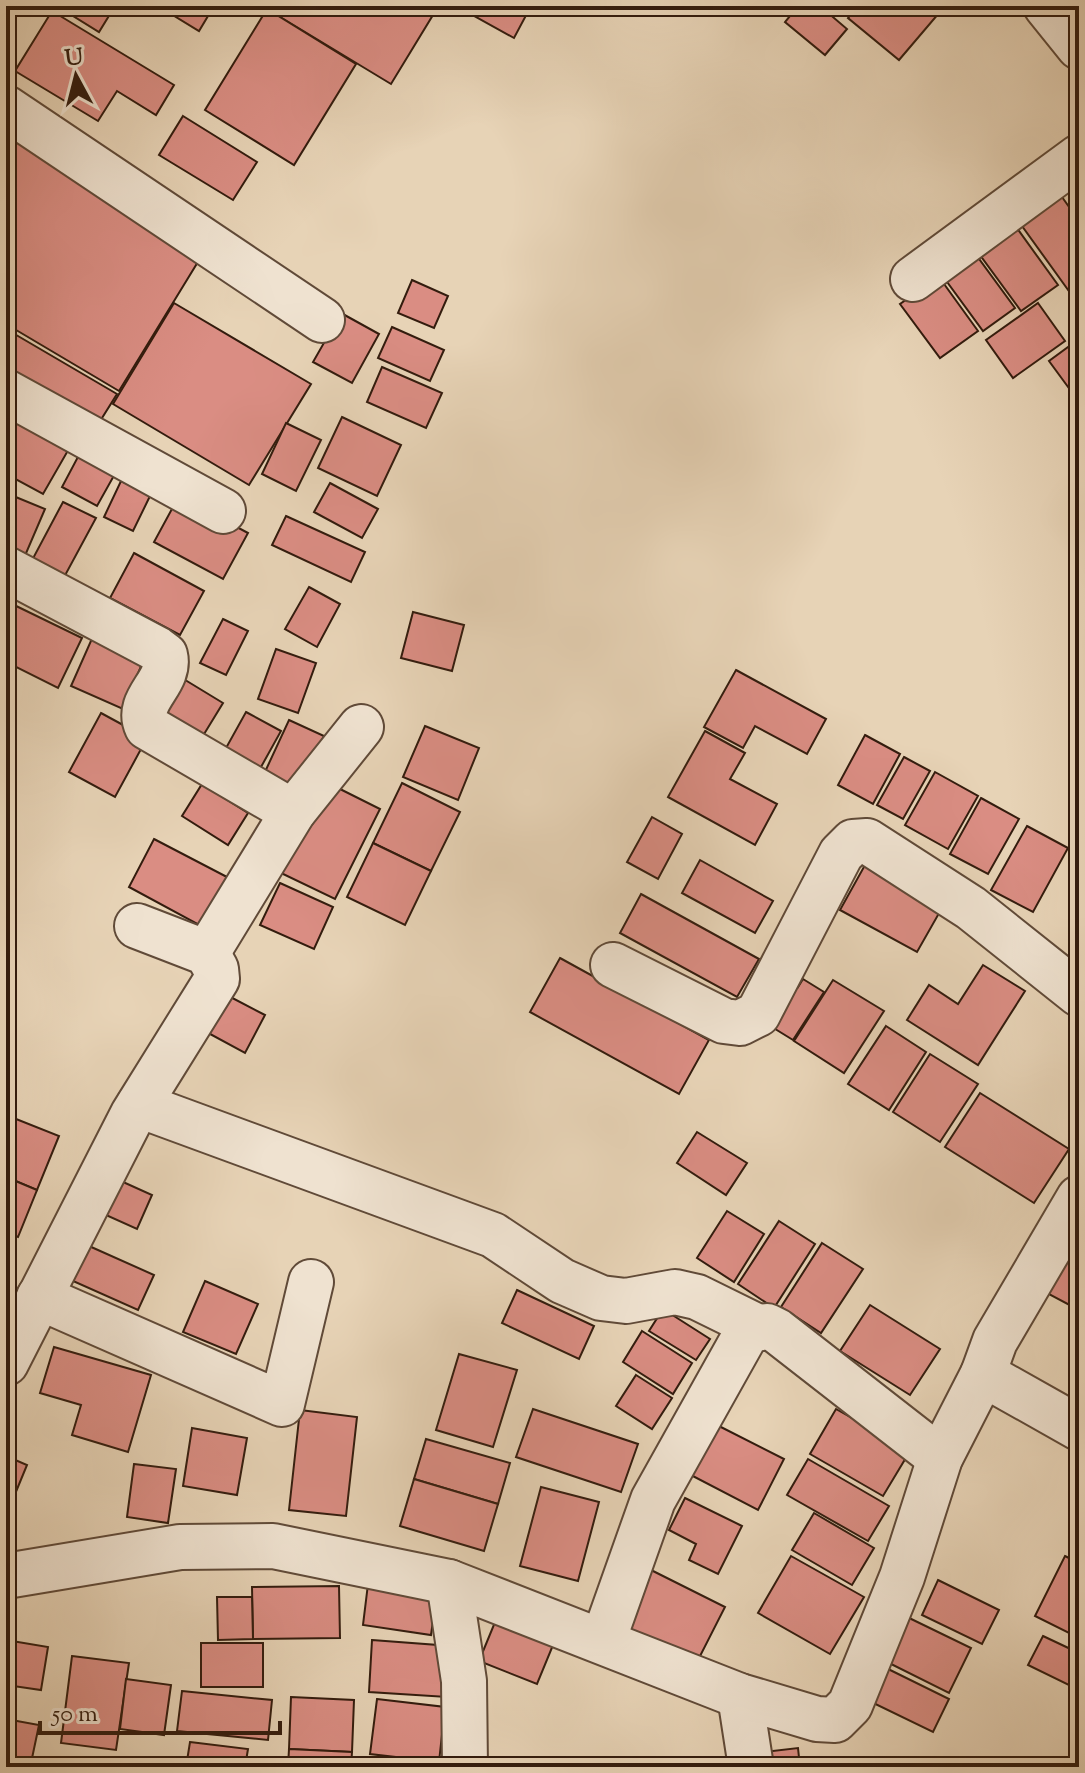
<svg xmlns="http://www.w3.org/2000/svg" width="1085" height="1773" viewBox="0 0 1085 1773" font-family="'Sorts Mill Goudy',serif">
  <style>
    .building { fill: #da8d83; stroke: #331c0e; stroke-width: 2 }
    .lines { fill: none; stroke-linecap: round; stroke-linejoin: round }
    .minor-casing { stroke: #604a38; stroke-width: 48 }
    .minor { stroke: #efe2d0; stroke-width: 44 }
  </style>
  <rect width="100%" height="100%" fill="#e7d3b6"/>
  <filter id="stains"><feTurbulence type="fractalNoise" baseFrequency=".0025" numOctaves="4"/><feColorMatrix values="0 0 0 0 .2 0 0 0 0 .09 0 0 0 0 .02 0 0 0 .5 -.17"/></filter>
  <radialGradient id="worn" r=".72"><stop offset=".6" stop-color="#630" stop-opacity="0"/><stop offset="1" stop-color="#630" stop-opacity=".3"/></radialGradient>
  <g class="building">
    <polygon points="57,6 115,6 99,32"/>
    <polygon points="158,6 214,6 199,31"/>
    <polygon points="269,6 429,6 436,10 391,84 267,9"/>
    <polygon points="473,6 531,6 514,38 469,13"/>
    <polygon points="798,6 820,6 847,29 825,55 785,22"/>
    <polygon points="858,6 945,6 899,60 848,18"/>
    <polygon points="267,9 356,64 294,165 205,110"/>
    <polygon points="52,11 174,85 156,115 117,91 98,121 15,71"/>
    <polygon points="183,116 257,162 233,200 159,155"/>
    <polygon points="6,134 204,252 119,391 6,324 13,311 6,307"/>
    <polygon points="1079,166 1079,207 1059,181"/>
    <polygon points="1062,197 1079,221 1079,289 1071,294 1022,226"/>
    <polygon points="1014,224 1058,285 1021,311 977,251"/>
    <polygon points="974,252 1015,308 983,331 942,275"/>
    <polygon points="939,277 978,331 940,358 900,304"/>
    <polygon points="412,280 448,296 434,328 398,313"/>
    <polygon points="174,303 311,384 249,485 113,404"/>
    <polygon points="1038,303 1065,341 1013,378 986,340"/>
    <polygon points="341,313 379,334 352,383 313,362"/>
    <polygon points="392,327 444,350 430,381 378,358"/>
    <polygon points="6,329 117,394 92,434 6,384"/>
    <polygon points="1079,339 1079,386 1071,391 1049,361"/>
    <polygon points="382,367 442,393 426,428 367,402"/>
    <polygon points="6,412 70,447 43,494 6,474"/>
    <polygon points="342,417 401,445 377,496 318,468"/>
    <polygon points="286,423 321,440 296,491 262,474"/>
    <polygon points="80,453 116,472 97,506 62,487"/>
    <polygon points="121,481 151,494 133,531 104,517"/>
    <polygon points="330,483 378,509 362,538 314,512"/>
    <polygon points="6,493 45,509 24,558 6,551"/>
    <polygon points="179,496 248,533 223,579 154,542"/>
    <polygon points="63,502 96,518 62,581 30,564"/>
    <polygon points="286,516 365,552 351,582 272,545"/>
    <polygon points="134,553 204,591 180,635 110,598"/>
    <polygon points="309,587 340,604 317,647 285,629"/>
    <polygon points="10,603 82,638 58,688 6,662 6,611"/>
    <polygon points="413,612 464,625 452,671 401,658"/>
    <polygon points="223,619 248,631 226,675 200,663"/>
    <polygon points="94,634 145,657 123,709 71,686"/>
    <polygon points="276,649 316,663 298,713 258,699"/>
    <polygon points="736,670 826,719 807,754 755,726 743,748 704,727"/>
    <polygon points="177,675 223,703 198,744 151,716"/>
    <polygon points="246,712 281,731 256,776 221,757"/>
    <polygon points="101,713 147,738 115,797 69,772"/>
    <polygon points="289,720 324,736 300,789 264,774"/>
    <polygon points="425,726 479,748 458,800 403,777"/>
    <polygon points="705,731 745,753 730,779 777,804 755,845 668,797"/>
    <polygon points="865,735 900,754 873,804 838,785"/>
    <polygon points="904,757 930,771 903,819 877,805"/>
    <polygon points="935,772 978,796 948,849 905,825"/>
    <polygon points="326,782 380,809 335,899 281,873"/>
    <polygon points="402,783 460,812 431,871 373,843"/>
    <polygon points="202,784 248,813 228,845 182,816"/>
    <polygon points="981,798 1019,819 988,874 950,854"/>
    <polygon points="652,817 682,834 658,879 627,862"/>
    <polygon points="1027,826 1068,848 1033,912 991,890"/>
    <polygon points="154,839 227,877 201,926 129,887"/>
    <polygon points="373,843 431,871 405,925 347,897"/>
    <polygon points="700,860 773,901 755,933 682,893"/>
    <polygon points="865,865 942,908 917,952 840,910"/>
    <polygon points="280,883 333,907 314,949 260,925"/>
    <polygon points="641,894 759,959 737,997 620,933"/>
    <polygon points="560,958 709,1040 679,1094 530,1012"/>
    <polygon points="983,965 1025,991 978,1065 907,1020 929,985 958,1004"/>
    <polygon points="786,979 798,987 803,979 824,992 793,1040 759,1019"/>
    <polygon points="833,980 884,1011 844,1073 794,1041"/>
    <polygon points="219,991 265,1015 245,1053 199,1028"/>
    <polygon points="886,1026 926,1052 889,1110 848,1084"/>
    <polygon points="930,1054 978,1084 940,1142 893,1112"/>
    <polygon points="980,1093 1069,1149 1034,1203 945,1147"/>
    <polygon points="6,1115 59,1136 37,1190 6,1177"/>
    <polygon points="697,1132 747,1163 726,1195 677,1163"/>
    <polygon points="6,1177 37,1190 18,1237 6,1232"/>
    <polygon points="112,1177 152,1195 137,1229 97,1211"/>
    <polygon points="727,1211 764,1234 734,1282 697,1258"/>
    <polygon points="779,1221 815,1244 774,1308 738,1284"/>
    <polygon points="1079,1237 1079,1310 1043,1291"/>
    <polygon points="822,1243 863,1269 821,1333 781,1307"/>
    <polygon points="89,1246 154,1275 138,1310 73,1281"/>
    <polygon points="205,1281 258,1304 236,1354 183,1332"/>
    <polygon points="517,1290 594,1326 579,1359 502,1323"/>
    <polygon points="870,1305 940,1349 910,1395 840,1351"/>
    <polygon points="663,1309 710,1339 696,1360 649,1331"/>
    <polygon points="642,1331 692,1363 673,1394 623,1362"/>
    <polygon points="54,1347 151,1375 128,1452 72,1435 81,1405 40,1393"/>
    <polygon points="459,1354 517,1370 493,1447 436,1430"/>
    <polygon points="636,1375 672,1398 652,1429 616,1406"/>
    <polygon points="533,1409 638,1444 621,1492 516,1457"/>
    <polygon points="836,1409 910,1451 883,1496 810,1454"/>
    <polygon points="300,1410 357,1417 346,1516 289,1510"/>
    <polygon points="713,1423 784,1459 758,1510 687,1473"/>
    <polygon points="192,1428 247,1438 237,1495 183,1486"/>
    <polygon points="426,1439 510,1463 498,1504 414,1479"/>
    <polygon points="6,1456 27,1465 6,1516"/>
    <polygon points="808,1459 889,1506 868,1541 787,1495"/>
    <polygon points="134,1464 176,1469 168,1523 127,1517"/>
    <polygon points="414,1479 498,1504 484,1551 400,1526"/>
    <polygon points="541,1487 599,1502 578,1581 520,1566"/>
    <polygon points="685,1498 742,1526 718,1574 689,1560 696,1544 669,1530"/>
    <polygon points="814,1513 874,1548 852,1585 792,1550"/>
    <polygon points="791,1556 864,1597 830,1654 758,1613"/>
    <polygon points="1065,1556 1079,1563 1079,1638 1035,1616"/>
    <polygon points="649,1569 725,1607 695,1666 619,1628"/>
    <polygon points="938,1580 999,1610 982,1644 922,1615"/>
    <polygon points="368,1584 437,1593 431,1635 363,1625"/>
    <polygon points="339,1586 340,1638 253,1639 252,1587"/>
    <polygon points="217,1597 252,1597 253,1639 218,1640"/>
    <polygon points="500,1610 558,1633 537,1684 479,1661"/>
    <polygon points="903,1615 971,1648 949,1693 881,1659"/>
    <polygon points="1043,1636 1079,1653 1079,1690 1028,1665"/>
    <polygon points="6,1640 48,1647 41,1690 6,1685"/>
    <polygon points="372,1640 451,1646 447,1697 369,1692"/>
    <rect x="201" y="1643" width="62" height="44"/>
    <polygon points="72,1656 129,1663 116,1750 61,1743"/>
    <polygon points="880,1665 949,1699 933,1732 863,1698"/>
    <polygon points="126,1679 171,1685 164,1735 120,1729"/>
    <polygon points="182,1691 272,1700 268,1740 177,1731"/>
    <polygon points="291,1697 354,1700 352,1752 289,1749"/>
    <polygon points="377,1699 445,1707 439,1762 370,1754"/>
    <polygon points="6,1719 39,1725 31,1763 6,1758"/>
    <polygon points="190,1742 248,1749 245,1767 186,1767"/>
    <polygon points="798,1748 800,1767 757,1767 755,1753"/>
    <polygon points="289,1749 352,1752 351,1767 288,1767"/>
    <polygon points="377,1759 404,1767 375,1767"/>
    <polygon points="851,1762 852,1767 809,1767"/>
  </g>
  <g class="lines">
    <defs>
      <g id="minor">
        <polyline points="1046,6 1079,47"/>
        <polyline points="6,108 322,320"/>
        <polyline points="913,279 1079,157"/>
        <polyline points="6,392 223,511"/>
        <path d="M6,569L157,649L165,655C172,683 134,699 147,727L293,812"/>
        <polyline points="207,953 293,812 361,727"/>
        <polyline points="613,965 724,1021 740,1023 758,1014 841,854 853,842 867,841 971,908 1079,994"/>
        <polyline points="139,1105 493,1235 562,1281 601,1298 626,1301 675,1292 697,1297 758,1327"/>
        <polyline points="1079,1198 995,1341 983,1374 1079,1428"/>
        <polyline points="39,1297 282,1404 311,1282"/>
        <polyline points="6,1363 133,1114 217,979 216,969 207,953 137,926"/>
        <polyline points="6,1576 180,1547 273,1546 449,1582 740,1696 817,1719 835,1720 850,1705 902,1577 940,1458 983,1374"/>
        <polyline points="449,1582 464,1681 465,1767"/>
        <polyline points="603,1641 653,1500 747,1332 767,1326 777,1331 940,1458"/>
        <polyline points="740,1696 751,1767"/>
      </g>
    </defs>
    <use href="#minor" class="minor-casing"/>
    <use href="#minor" class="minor"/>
  </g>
  <rect width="1085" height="1773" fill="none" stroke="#e7d3b6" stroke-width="32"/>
  <rect x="8" y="8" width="1069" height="1757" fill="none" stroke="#331c0e" stroke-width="4"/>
  <rect x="16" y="16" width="1053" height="1741" fill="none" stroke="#331c0e" stroke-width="2"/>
  <g transform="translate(76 76) rotate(353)" stroke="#efe2d0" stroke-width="6" paint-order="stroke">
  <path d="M0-6L14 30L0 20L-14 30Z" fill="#331c0e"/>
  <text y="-12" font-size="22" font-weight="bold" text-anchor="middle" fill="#331c0e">U</text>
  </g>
  <path d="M40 1721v12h240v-12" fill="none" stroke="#331c0e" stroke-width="4"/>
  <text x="52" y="1721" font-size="24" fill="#331c0e" stroke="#efe2d0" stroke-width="6" paint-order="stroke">50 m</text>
  <rect width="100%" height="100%" filter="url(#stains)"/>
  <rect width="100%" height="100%" fill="url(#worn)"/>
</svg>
